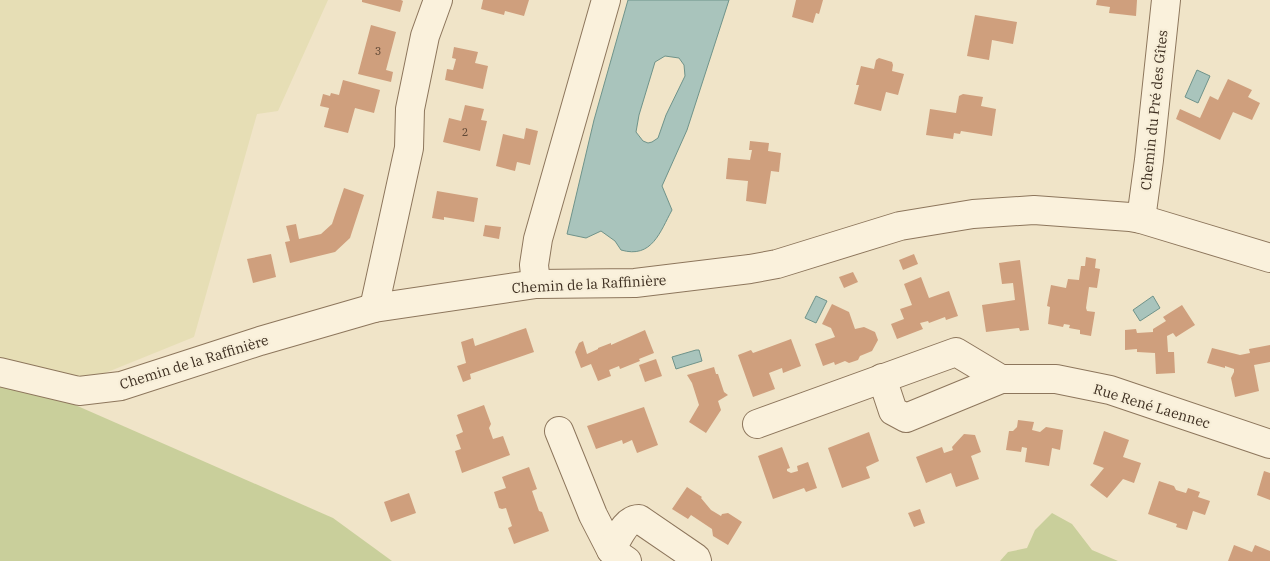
<svg xmlns="http://www.w3.org/2000/svg" width="1270" height="561" viewBox="0 0 1270 561" font-family="'IBM Plex Serif',serif">
  <style>
    .farmland { fill: #e6deb5 }
    .green { fill: #c9cf9b }
    .water { fill: #a9c4bc; stroke: #6f938a; fill-rule: evenodd }
    .building { fill: #cf9f7d }
    .lines { fill: none; stroke-linecap: round; stroke-linejoin: round }
    .minor-casing { stroke: #8d765c; stroke-width: 30 }
    .minor { stroke: #faf1dc; stroke-width: 28 }
    .labels { text-anchor: middle; stroke-width: 4.5; stroke-linejoin: round; paint-order: stroke }
    .number-label { font-size: 11px; fill: #624a37 }
    .street-label { font-size: 14px; fill: #3d2e20; stroke: #f7eed8 }
  </style>
  <rect width="100%" height="100%" fill="#f0e4c8"/>
  <polygon class="farmland" points="0,0 328,0 278,111 257,114 194,337 78,384 0,366"/>
  <g class="green">
    <polygon points="0,384 57,397 333,518 392,561 0,561"/>
    <polygon points="1052,513 1072,524 1092,550 1118,561 1000,561 1008,552 1027,548 1035,530"/>
  </g>
  <g class="water">
    <path d="M628,0H729L687,130L662,186L672,210C660,232 652,259 621,250L615,241L601,231L586,238L567,234L594,120ZM665,56L679,58L684,65L685,76L666,115L658,138L652,142L648,143L643,141L636,132L639,115L655,62Z"/>
    <polygon points="1197,70 1210,76 1198,103 1185,97"/>
    <polygon points="816,296 827,301 816,323 805,318"/>
    <polygon points="1153,296 1160,308 1140,321 1133,310"/>
    <polygon points="696,350 699,350 702,361 676,369 672,357"/>
  </g>
  <g class="building">
    <polygon points="362,0 401,0 403,1 400,12 362,2"/>
    <polygon points="483,0 529,0 524,16 505,11 504,15 481,9"/>
    <polygon points="796,0 823,0 819,14 816,13 813,23 792,17"/>
    <polygon points="1097,0 1137,0 1136,16 1109,13 1110,7 1096,5"/>
    <polygon points="975,15 1017,22 1013,44 992,40 989,60 967,56"/>
    <polygon points="371,25 396,32 386,70 393,72 391,82 358,74"/>
    <polygon points="454,47 478,52 475,63 488,66 483,89 445,80 447,69 453,70 456,59 452,58"/>
    <polygon points="879,58 892,62 893,65 892,71 904,74 898,95 886,92 881,111 854,104 859,85 856,85 861,66 874,69 876,60"/>
    <polygon points="1228,79 1252,90 1248,97 1260,103 1252,120 1233,112 1220,140 1176,119 1180,109 1200,118 1210,96 1218,100"/>
    <polygon points="343,80 380,90 374,113 355,108 348,133 324,127 329,108 320,106 323,94 330,96 331,93 339,95"/>
    <polygon points="963,94 983,97 981,106 996,109 992,136 961,131 960,134 954,133 953,139 926,135 930,109 956,113 959,96"/>
    <polygon points="465,105 484,109 481,120 487,121 480,151 443,142 449,118 461,121"/>
    <polygon points="526,128 538,131 530,165 517,162 515,171 496,166 503,134 524,139"/>
    <polygon points="750,141 769,143 768,151 781,153 779,172 771,171 766,204 746,201 748,181 726,179 728,158 750,160 752,150 749,150"/>
    <polygon points="344,188 364,195 350,238 335,252 290,263 285,242 290,241 286,226 296,224 299,239 321,234 332,224"/>
    <polygon points="437,191 478,198 474,222 444,217 444,220 432,218"/>
    <polygon points="485,225 501,227 499,239 483,236"/>
    <polygon points="271,254 276,277 253,283 247,259"/>
    <polygon points="914,254 918,264 903,270 899,260"/>
    <polygon points="1086,257 1096,259 1095,268 1100,269 1097,288 1089,287 1086,308 1087,311 1095,312 1091,336 1080,334 1080,330 1069,328 1070,325 1064,324 1063,327 1048,324 1050,307 1047,306 1051,285 1066,288 1068,279 1079,280 1081,266 1085,266"/>
    <polygon points="1020,260 1029,330 1020,331 1019,328 986,332 982,305 1015,300 1013,283 1002,284 999,263"/>
    <polygon points="853,272 858,282 844,288 839,277"/>
    <polygon points="921,277 929,298 949,291 958,316 946,320 945,317 929,323 928,321 920,323 923,329 897,339 891,324 904,319 900,309 912,305 904,284"/>
    <polygon points="832,304 849,312 855,329 864,327 875,332 878,340 872,351 860,356 858,360 849,363 845,361 835,365 834,362 823,366 815,344 835,337 831,328 822,324"/>
    <polygon points="1182,305 1195,325 1176,337 1173,333 1167,336 1168,352 1174,352 1175,373 1156,374 1155,353 1137,352 1137,349 1125,350 1125,330 1136,329 1137,333 1153,332 1153,329 1166,321 1163,317"/>
    <polygon points="526,328 534,352 470,374 471,379 463,382 457,366 466,363 461,342 473,338 475,346"/>
    <polygon points="645,330 654,353 639,359 640,361 620,369 619,366 609,370 611,376 598,381 591,364 581,368 575,352 579,343 583,341 587,354 598,349 598,348 611,343 611,345"/>
    <polygon points="791,339 801,366 783,373 782,368 769,373 775,389 753,397 738,355 751,350 753,353"/>
    <polygon points="1270,345 1270,362 1254,365 1259,391 1235,397 1231,378 1234,372 1234,369 1225,366 1225,368 1207,363 1212,348 1240,355 1250,353 1249,349"/>
    <polygon points="656,359 662,376 645,382 639,365"/>
    <polygon points="714,367 716,374 718,374 724,392 728,395 718,401 721,410 706,433 689,422 699,405 692,383 687,375"/>
    <polygon points="484,405 491,424 489,428 493,439 503,436 510,455 462,473 455,451 461,449 456,435 463,432 457,415"/>
    <polygon points="644,407 658,445 637,453 632,440 623,444 622,440 596,449 587,426"/>
    <polygon points="1018,420 1034,422 1032,430 1040,432 1046,427 1063,430 1060,450 1052,448 1049,466 1025,462 1027,448 1022,447 1021,452 1006,450 1009,431 1013,431 1017,427"/>
    <polygon points="1104,431 1129,440 1123,457 1141,463 1134,483 1123,479 1107,498 1090,485 1104,468 1093,464"/>
    <polygon points="869,432 879,461 866,467 870,478 842,488 828,448"/>
    <polygon points="964,434 975,435 981,452 971,456 979,479 956,487 951,473 926,483 916,457 942,447 944,453 953,450 952,447"/>
    <polygon points="782,447 790,468 787,469 787,471 791,473 798,471 797,466 808,462 817,488 806,492 804,488 773,499 758,456"/>
    <polygon points="529,467 537,489 532,491 539,511 542,512 549,531 514,544 508,528 512,526 506,508 502,509 499,508 494,492 506,488 502,477"/>
    <polygon points="1264,471 1270,473 1270,500 1257,495"/>
    <polygon points="1159,481 1174,486 1176,490 1186,493 1188,488 1200,492 1198,497 1210,501 1205,515 1193,511 1187,530 1176,527 1177,524 1148,514"/>
    <polygon points="687,487 702,497 701,498 711,510 721,516 722,514 728,513 742,522 728,545 713,536 712,529 691,515 688,519 672,509"/>
    <polygon points="409,493 416,513 391,522 384,502"/>
    <polygon points="920,509 925,523 914,527 908,513"/>
    <polygon points="1234,545 1252,552 1255,545 1270,551 1270,561 1228,561"/>
  </g>
  <g class="lines">
    <defs>
      <g id="minor">
        <polyline points="1141,219 1149,160 1166,0"/>
        <polyline points="536,284 534,265 538,239 606,0"/>
        <polyline points="374,308 409,148 410,109 425,36 438,0"/>
        <polyline points="0,372 79,391 121,386 260,341 374,308 536,284 635,283 750,269 777,264 900,226 973,214 1034,210 1130,217 1141,219 1270,258"/>
        <polyline points="882,378 893,411 906,418 1001,379 1056,379 1110,390 1270,444"/>
        <polyline points="757,424 956,352 1001,379"/>
        <polyline points="559,431 593,515 611,550 627,561"/>
        <path d="M611,550C618,539 625,519 639,519L696,558L697,561"/>
      </g>
    </defs>
    <use href="#minor" class="minor-casing"/>
    <use href="#minor" class="minor"/>
  </g>
  <g class="labels">
    <g class="number-label">
      <text x="378" y="55">3</text>
      <text x="465" y="136">2</text>
    </g>
    <g class="street-label">
      <text transform="translate(1154 110) rotate(-84)" y="5">Chemin du Pré des Gîtes</text>
      <text transform="translate(589 284) rotate(-3)" y="5">Chemin de la Raffinière</text>
      <text transform="translate(194 362) rotate(-17)" y="5">Chemin de la Raffinière</text>
      <text transform="translate(1152 406) rotate(17)" y="5">Rue René Laennec</text>
    </g>
  </g>
</svg>
